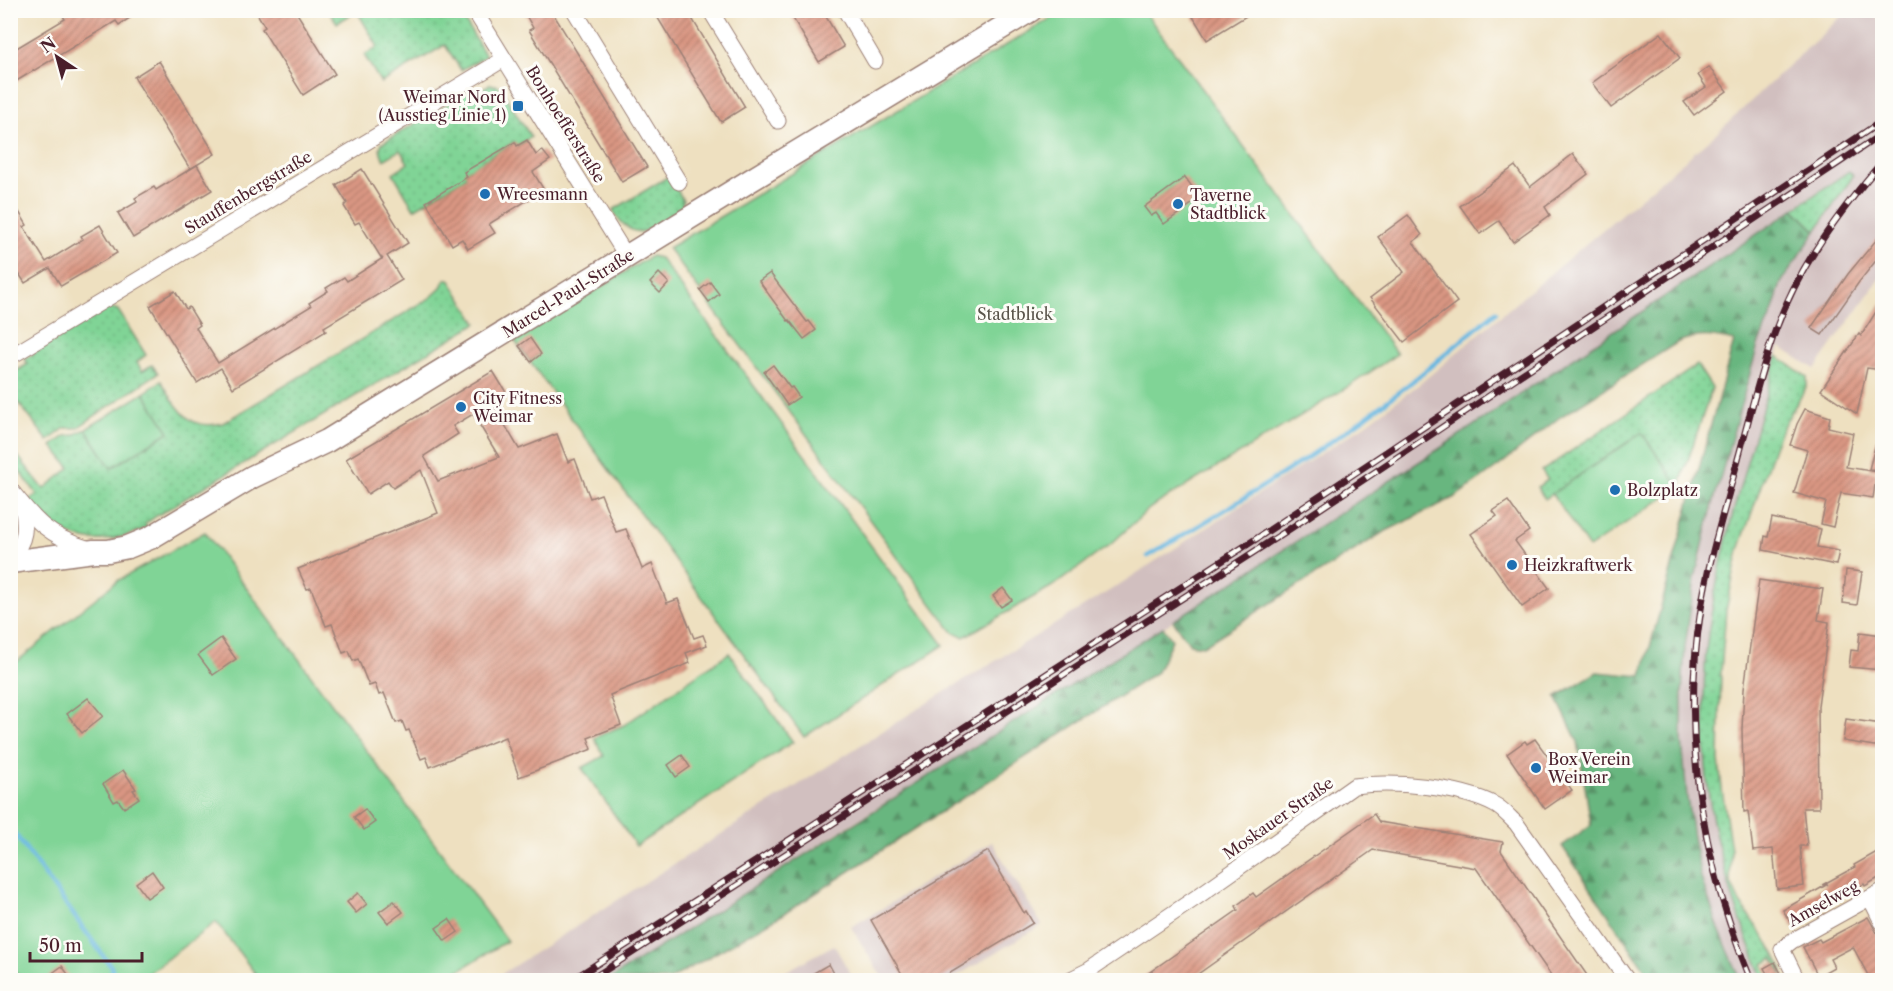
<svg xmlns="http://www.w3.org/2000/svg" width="1893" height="991" viewBox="0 0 1893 991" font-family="'Libre Caslon Text',serif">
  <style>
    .industrial { fill: #d1bfbf }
    .grass { fill: url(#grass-dots); stroke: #657a60; stroke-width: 1.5 }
    .forest { fill: url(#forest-firs); stroke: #596a55; stroke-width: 1.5 }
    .garden { fill: #80d496; stroke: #657a60; stroke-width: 1.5 }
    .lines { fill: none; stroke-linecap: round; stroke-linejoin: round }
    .stream { stroke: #66b7e1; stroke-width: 4.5 }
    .building { fill: url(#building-hatch); fill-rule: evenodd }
    .street-casing { stroke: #9c8076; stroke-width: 17 }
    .secondary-casing { stroke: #9c8076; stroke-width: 25 }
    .street { stroke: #fff; stroke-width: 15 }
    .secondary { stroke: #fff; stroke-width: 22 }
    .rail-casing { stroke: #4a1f2b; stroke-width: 7 }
    .rail { stroke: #fdfcf7; stroke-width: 4.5; stroke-dasharray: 14; stroke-linecap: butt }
    .poi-dot { fill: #1f6fb2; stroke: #fdfcf7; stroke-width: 2 }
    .labels { text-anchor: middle; stroke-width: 6; stroke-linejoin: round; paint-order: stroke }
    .poi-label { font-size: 16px; fill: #4a1f2b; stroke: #fdfcf7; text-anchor: start }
    .street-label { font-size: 16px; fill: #4a1f2b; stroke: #fdfcf7 }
    .park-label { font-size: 16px; fill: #5a554b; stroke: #fdfcf7 }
  </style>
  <defs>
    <pattern id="grass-dots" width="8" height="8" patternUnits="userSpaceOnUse" patternTransform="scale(1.5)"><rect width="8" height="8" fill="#80d496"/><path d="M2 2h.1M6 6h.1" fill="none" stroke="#70b681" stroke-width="1.8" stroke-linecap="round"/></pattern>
    <pattern id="forest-firs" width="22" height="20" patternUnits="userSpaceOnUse" patternTransform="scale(1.5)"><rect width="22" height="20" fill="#68b67f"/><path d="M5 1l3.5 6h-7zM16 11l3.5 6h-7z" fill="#589368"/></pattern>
    <pattern id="building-hatch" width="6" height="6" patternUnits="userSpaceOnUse" patternTransform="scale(1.5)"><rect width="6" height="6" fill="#da9783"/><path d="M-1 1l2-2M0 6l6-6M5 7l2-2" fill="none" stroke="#b37b6b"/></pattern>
  </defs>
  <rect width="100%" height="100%" fill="#fdfcf7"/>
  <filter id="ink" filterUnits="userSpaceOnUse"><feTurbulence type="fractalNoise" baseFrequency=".0167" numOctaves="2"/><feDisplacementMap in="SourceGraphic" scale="12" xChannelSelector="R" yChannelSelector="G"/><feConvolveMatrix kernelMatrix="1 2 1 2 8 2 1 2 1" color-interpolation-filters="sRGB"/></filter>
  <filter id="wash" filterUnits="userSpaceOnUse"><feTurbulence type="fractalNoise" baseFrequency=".008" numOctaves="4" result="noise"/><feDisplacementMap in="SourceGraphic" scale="24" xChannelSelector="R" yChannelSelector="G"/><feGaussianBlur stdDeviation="1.35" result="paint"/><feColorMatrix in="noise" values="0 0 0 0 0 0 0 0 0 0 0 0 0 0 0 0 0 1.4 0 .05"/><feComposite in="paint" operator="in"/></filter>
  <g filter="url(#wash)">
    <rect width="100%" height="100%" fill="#eee0c0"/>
    <g class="industrial">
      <polygon points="1847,11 1873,11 1882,24 1882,275 1815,369 1780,347 1730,525 1708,636 1704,681 1712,816 1734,901 1764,980 1741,980 1719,929 1701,878 1687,797 1682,740 1682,694 1685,647 1695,578 1713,504 1758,345 1772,313 1781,283 1853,177 1849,171 1439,449 1093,673 851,824 608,980 492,980 919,708 1117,586 1362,427 1422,382 1715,135"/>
      <polygon points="992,842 1042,925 950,980 884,980 851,927"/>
      <polygon points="834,945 854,980 770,980"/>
    </g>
    <g class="grass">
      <polygon points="329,11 459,11 486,56 461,70 445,45 381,83 364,55 378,47 357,11 337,23"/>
      <path d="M490,84L499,86L531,137L517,146L514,142L465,172L467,177L414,209L393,173L408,163L400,150L384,160C381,153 378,149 382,143L473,89L475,93Z"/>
      <polygon points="1849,171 1853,176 1816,231 1794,209"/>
      <path d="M669,176L683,200L682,209C654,227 635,249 613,210Z"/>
      <path d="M445,279H449L477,323L158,515L145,524L147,528C96,550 64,544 29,500L37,494L11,460L10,446L44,489L70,468L52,446L66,436L74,435L86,429L111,468L168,432L144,393L161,381C178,407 187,432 223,423L430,298L440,289Z"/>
      <polygon points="108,307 118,310 146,355 137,362 142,371 152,365 158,373 77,428 65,428 48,441 11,393 10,371 13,373 28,364 25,359"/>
      <path d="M1777,356L1807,377V386L1782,428L1774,447L1739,550L1726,610L1721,672L1719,760L1722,789L1731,850L1730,881L1740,903L1774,952L1782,968L1783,975L1773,958L1763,964L1771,980H1764C1742,928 1722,873 1712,816C1706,782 1704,746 1704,712C1704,686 1704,660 1708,635C1721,540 1752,448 1777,356Z"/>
      <polygon points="1697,365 1712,388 1679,487 1641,433 1545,499 1537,487 1548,480 1542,471"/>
    </g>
    <g class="forest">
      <path d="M1794,209L1816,231L1781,283L1772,313L1758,345L1713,504L1695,578L1685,647L1682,694V740L1687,797L1693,837L1701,878L1719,929L1741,980H1726L1722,975L1714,980H1652L1562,846L1591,825L1578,742L1556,697L1597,672L1642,676L1734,341C1713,336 1700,334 1678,342L1560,417L1499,466L1455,497L1382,533L1203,646L1190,644L1173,621L1439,449Z"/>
      <polygon points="1163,627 1172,640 1157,672 782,915 669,980 608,980"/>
    </g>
    <g class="garden">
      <polygon points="1063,11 1144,11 1397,354 1349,386 1150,508 1111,544 1056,584 964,637 952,631 668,248"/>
      <polygon points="651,256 660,258 944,645 804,737 514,340"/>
      <polygon points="144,393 169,432 111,468 86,429"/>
      <polygon points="1642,433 1679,487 1589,548 1552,494"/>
      <polygon points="205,532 507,941 443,980 260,980 216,922 139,980 22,980 10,965 10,667 117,581"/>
      <polygon points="729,653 793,742 636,846 582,768 604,756 594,738 624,725"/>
    </g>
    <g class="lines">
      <g class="stream">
        <path d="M1148,556C1236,504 1324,451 1404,388C1436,363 1465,337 1496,312"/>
        <polyline points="10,827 112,968 112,980"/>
      </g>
    </g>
    <g id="blocks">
      <g class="building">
        <polygon points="72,10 142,10 119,25 116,21 10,85 10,52 65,19 63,16"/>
        <polygon points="255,10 295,10 335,74 303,95 262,29 265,27"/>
        <polygon points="523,10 551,10 647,167 622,182 529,30 533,28"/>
        <polygon points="653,10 687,10 745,107 721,122"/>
        <polygon points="788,10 822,10 844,47 819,62"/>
        <polygon points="1189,10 1256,10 1207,40"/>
        <polygon points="1661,33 1680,58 1611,108 1592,83"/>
        <polygon points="159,61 215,154 190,169 134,77"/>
        <polygon points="1709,67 1727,91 1694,115 1684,102 1706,87 1698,75"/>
        <polygon points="527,140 536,155 542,150 550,160 533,172 544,190 489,224 495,233 468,249 462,239 452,245 426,202 467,177 464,172 515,142 517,146"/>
        <polygon points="1573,154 1588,174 1545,207 1550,215 1513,242 1499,221 1480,234 1460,206 1515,166 1530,187"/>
        <polygon points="197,165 212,190 133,238 118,213 137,202 135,198 154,187 156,190"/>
        <polygon points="362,169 408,243 387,256 402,280 324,327 326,331 233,388 221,368 197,383 150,306 175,291 186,309 189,307 200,325 196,328 218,363 311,306 309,303 328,291 326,288 344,277 347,281 383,258 382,259 359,222 355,224 344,206 347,203 336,185"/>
        <polygon points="1185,177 1200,198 1164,224 1156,213 1151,216 1144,207"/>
        <polygon points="10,197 27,225 24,227 46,262 83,239 81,236 100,225 117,253 61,286 50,268 25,283 10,260"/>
        <polygon points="1408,215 1422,235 1413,242 1457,302 1404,342 1370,298 1404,272 1378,237"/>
        <polygon points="1882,233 1882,253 1859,282 1822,335 1811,328 1848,274"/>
        <polygon points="659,273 669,283 660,293 650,283"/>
        <polygon points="770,273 807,322 809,321 816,330 804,339 789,320 788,321 759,281"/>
        <polygon points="710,282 719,294 709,302 700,290"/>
        <polygon points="1882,302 1882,370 1867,368 1857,414 1821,390 1859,334 1861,336"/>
        <polygon points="530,338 541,354 531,362 519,346"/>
        <polygon points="773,365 790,388 792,387 799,397 787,405 764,372"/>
        <path d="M493,371L507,394L492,403L519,449L557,434L568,462L575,459L590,498L601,494L616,532L626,529L642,569L652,564L667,603L678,599L694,638L703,635L707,645L686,653L690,663L610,695L621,725L588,738L592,749L519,777L505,737L430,767L426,757L421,759L409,730L406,731L402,721L396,723L384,693L379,695L375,684L369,686L358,659L353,661L349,651L343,653L332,624L326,626L311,588L307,589L298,569L438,513L421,470L393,488L388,481L368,494L346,459ZM473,414L499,457L438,481L424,456L458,434L453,426Z"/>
        <polygon points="1805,409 1830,417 1828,427 1853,433 1846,467 1877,472 1873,498 1841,493 1833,527 1821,524 1826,502 1794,493 1807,450 1790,445 1797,424"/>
        <polygon points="1879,432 1882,433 1882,470 1869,469"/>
        <polygon points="1508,501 1529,531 1515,541 1549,588 1522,607 1471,534 1497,516 1493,511"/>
        <polygon points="1772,518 1821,529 1817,547 1839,551 1836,565 1763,550 1765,536 1768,537"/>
        <polygon points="1846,570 1862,572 1857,605 1843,603"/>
        <polygon points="1759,580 1823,589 1818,620 1829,622 1818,706 1819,808 1803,808 1807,846 1800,846 1804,886 1777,889 1773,849 1753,851 1748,811 1744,812 1742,729 1744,689"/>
        <polygon points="1003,588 1012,600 1001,607 993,596"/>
        <polygon points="1860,632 1882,635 1882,670 1849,667 1851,650 1858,651"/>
        <polygon points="221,638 236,659 213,675 198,655"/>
        <polygon points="88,698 103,716 82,733 67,714"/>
        <polygon points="1846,719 1882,724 1882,745 1874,746 1843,741"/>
        <polygon points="1535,739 1572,790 1545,809 1507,754 1525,741 1527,744"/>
        <polygon points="682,755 690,767 676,777 668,765"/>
        <polygon points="123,770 136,789 133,790 139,798 124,808 118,800 114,802 103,784"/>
        <polygon points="365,809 375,822 364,830 354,817"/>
        <polygon points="1374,814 1379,822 1503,842 1501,851 1591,981 1555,981 1476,868 1373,850 1188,981 1137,981 1238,910 1236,906 1253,893 1256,897"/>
        <polygon points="1882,849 1882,876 1865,886 1864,884 1806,915 1808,918 1793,927 1783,910 1828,884 1822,885 1855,867 1854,865"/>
        <polygon points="988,851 1024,913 1026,911 1033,923 937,981 906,981 871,920"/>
        <polygon points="152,871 163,887 147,898 136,883"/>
        <polygon points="358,893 367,904 356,913 347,902"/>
        <polygon points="394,901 403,912 388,923 379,912"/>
        <polygon points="1868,917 1882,942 1882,981 1871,981 1853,947 1830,959 1834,967 1818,976 1803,947 1819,939 1821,942"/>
        <polygon points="449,919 458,932 445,941 436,928"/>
        <polygon points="1775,962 1785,981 1771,981 1764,968"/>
        <polygon points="829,964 838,981 800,981"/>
        <polygon points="62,966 73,981 42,981"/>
      </g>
    </g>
  </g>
  <g filter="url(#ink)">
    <use href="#blocks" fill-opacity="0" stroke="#9c8076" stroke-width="1.5"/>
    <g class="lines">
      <defs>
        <g id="street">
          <polyline points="474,10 627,257"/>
          <polyline points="574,10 679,182"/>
          <polyline points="710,10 778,121"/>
          <polyline points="845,10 875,61"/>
          <polyline points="10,357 504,59"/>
          <path d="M10,489C36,522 48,536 89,549"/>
          <path d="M10,559C27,540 26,528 22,504"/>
          <polyline points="1870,898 1882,922"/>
          <path d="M1069,980L1089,970L1197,897L1354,786C1393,781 1459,786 1495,805C1503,809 1510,818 1516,823L1627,980"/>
          <polyline points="1797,980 1782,949 1792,941 1882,891"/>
        </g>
        <polyline id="secondary" points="10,562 94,551 108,551 128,547 150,538 252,477 327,441 751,180 1031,10"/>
      </defs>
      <use href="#street" class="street-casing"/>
      <use href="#secondary" class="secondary-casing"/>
      <use href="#street" class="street"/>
      <use href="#secondary" class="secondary"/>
      <defs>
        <g id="rail">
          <polyline points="572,980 1259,537 1882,121"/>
          <polyline points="590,980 1291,528 1882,134"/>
          <path d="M1751,980C1702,862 1681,736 1701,609C1709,558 1725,508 1738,459C1750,415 1760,371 1776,329C1799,266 1839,212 1882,162"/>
        </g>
      </defs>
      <use href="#rail" class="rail-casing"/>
      <use href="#rail" class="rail"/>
    </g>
  </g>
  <g class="poi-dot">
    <rect x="512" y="100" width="12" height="12" rx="3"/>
    <circle cx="485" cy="194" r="6"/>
    <circle cx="1178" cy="204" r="6"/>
    <circle cx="461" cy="407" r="6"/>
    <circle cx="1615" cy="490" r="6"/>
    <circle cx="1512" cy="565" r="6"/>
    <circle cx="1536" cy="768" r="6"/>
  </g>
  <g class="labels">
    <g class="poi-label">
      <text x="506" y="103" text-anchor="end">Weimar Nord<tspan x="506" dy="18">(Ausstieg Linie 1)</tspan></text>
      <text x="497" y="200">Wreesmann</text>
      <text x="1190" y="201">Taverne<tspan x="1190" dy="18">Stadtblick</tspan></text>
      <text x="473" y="404">City Fitness<tspan x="473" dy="18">Weimar</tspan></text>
      <text x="1627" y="496">Bolzplatz</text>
      <text x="1524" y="571">Heizkraftwerk</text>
      <text x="1548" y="765">Box Verein<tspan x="1548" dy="18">Weimar</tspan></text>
    </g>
    <g class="street-label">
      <text transform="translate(566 124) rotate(58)" y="6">Bonhoefferstraße</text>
      <text transform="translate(248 192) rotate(-31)" y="6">Stauffenbergstraße</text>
      <text transform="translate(568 293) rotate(-32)" y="6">Marcel-Paul-Straße</text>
      <text transform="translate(1278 818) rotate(-35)" y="6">Moskauer Straße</text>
      <text transform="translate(1823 903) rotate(-29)" y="6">Amselweg</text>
    </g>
    <g class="park-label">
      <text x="1015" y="320">Stadtblick</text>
    </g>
  </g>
  <rect width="1893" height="991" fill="none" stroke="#fdfcf7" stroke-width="36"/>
  <g transform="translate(57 57) rotate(324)" stroke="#fdfcf7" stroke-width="4.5" paint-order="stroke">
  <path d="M0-4.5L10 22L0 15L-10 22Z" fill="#4a1f2b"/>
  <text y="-9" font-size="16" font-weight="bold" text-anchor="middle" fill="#4a1f2b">N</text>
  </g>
  <path d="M30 952v9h112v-9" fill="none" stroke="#4a1f2b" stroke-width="3"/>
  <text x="39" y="952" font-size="18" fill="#4a1f2b" stroke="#fdfcf7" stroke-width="4.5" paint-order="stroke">50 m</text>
</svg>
